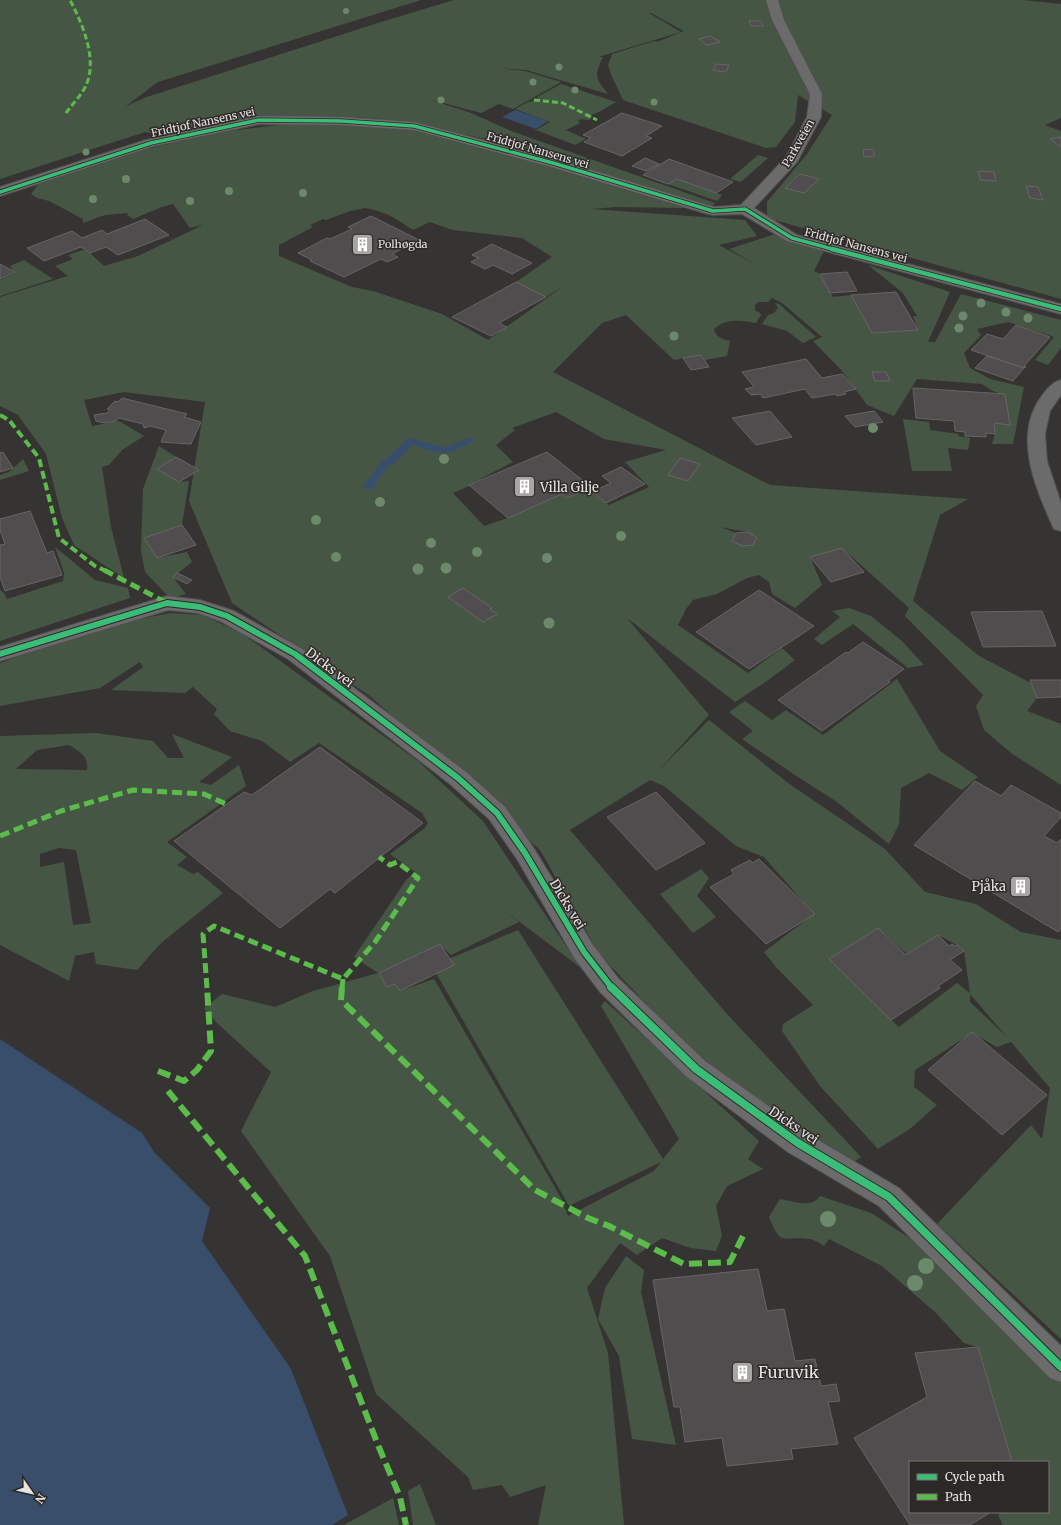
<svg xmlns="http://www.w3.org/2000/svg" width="1061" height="1525" viewBox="0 0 1061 1525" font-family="Merriweather,serif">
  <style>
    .green { fill: #465645; fill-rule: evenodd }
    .water { fill: #384e6a }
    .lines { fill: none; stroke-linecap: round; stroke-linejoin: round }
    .stream { fill: #384e6a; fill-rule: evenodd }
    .building { fill: #4f4d4d; stroke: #676665 }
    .street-casing { stroke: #51504f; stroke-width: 2 }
    .street { fill: #6c6b6b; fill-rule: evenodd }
    .quiet-far3 { stroke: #5cbc4b; stroke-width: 3; stroke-dasharray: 6 3; stroke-linecap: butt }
    .quiet-far2 { stroke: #5cbc4b; stroke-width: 4; stroke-dasharray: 8 4; stroke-linecap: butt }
    .quiet-far1 { stroke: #5cbc4b; stroke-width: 5; stroke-dasharray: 10 5; stroke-linecap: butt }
    .quiet { stroke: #5cbc4b; stroke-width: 6; stroke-dasharray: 13 6; stroke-linecap: butt }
    .cycleway-far3-casing { stroke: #2d2927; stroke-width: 5 }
    .cycleway-far2-casing { stroke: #2d2927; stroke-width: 6 }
    .cycleway-far1-casing { stroke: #2d2927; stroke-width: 8 }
    .cycleway-casing { stroke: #2d2927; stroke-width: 10 }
    .cycleway-far3 { stroke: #3abd76; stroke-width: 3.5 }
    .cycleway-far2 { stroke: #3abd76; stroke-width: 4.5 }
    .cycleway-far1 { stroke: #3abd76; stroke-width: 6 }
    .cycleway { stroke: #3abd76; stroke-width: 8 }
    .tree { fill: #6c896c }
    .labels { text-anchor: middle; stroke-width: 3; stroke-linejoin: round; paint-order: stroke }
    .far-street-label { font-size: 11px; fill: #e6e4e2; stroke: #2d2927 }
    .far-poi-label { font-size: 11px; fill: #e6e4e2; stroke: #2d2927; text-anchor: start }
    .poi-label { font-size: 13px; fill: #e6e4e2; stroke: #2d2927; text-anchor: start }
    .street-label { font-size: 13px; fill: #e6e4e2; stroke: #2d2927 }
    .near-poi-label { font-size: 16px; fill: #e6e4e2; stroke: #2d2927; text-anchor: start }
  </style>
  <rect width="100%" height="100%" fill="#363432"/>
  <g class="green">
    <path d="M0,0H421L158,82L126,106L147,97L381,22L454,0H1023L1061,4V118L1045,125L1061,131V299L767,218V202L807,154L832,115L798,95L795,122L776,147L766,148L623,100L612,77L608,65L612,54L654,41L657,42L684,31L651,13H649L681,32L598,57H603C594,77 595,77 608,94L526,70L497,68L525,71L561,82L513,109L499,104L481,113L428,99L471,113L511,131L715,203L711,208L508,144L415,123L361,117H310L255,119L169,136L145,132L0,179Z"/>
    <polygon points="561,84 616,102 599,112 591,115 593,117 589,120 581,119 578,121 580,123 566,130 586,139 575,145 536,130 550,122 515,109 528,102 531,102 538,98 537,97"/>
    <path d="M330,123L407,129L431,133L542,165L685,208L615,207L592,209L745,220L757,236L719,245L758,266L729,249L775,234L824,251L814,271L820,274L833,297L851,295L872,333L918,330L913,316H917L903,293L868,265L950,292L928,342H935L961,294L1061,320V348L1048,365L1035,360L1054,337L1008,322L977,329L981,335L964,353L970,368L990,379L1024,387L1013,444H992L995,434L994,423L1010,424L1005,395L993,391L982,384L917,379L894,416L867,405L842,371L813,341L822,337L782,303L772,298L768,302H758L755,305V310L760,313L761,315L756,323C742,320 724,318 714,329C716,337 722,339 730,341L727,356L705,360L701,355L674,360L626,315L602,323L553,372L770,485L968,499L940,515L913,601L979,656L1031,683L1037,698L1027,711L1061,724V785L1011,753L984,730L976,706L983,695L905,616L909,608L842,548L810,557L822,585L795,608L772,594L769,582L759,575L747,578L717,594L693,600L686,609L678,625L748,673L782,648L795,660L764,683L735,702L627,618L709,715L658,771L709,720L788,783L885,849L925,892L976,904L1021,932L1061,940V1339L937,1224L1031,1125L1042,1139L1050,1088L1011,1042L997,1047L972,1033L915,1070L914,1087L937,1105L911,1128L878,1149L820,1086L782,1031L783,1024L813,1005L776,967L764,952L814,914L764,857L736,846L664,786L650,780L570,830L726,1013L861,1157L851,1164L747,1094L681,1040L600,955L540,850L370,696L232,603L189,501L205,402L124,392L84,400L92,426L119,421L144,436L122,450L109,465L102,467L111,527L124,578L74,545L62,518L46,454L18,415L0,406V297L68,276L55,266L73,259L68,255L83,250L90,253L104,266L138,256L203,225L190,228L173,204L162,207L133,219L127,215L128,213L105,215L83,223V219L49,201L37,198L31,194L38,185L52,178L143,150L212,133L286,124ZM365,208C387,212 395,218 413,230L430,222L453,230L522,238L552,257L516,282L546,297L565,285L488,340L442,314L373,291L352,287L279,256V245L313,227L310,225L323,219L326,220L350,211ZM556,412L604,439L666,450L625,462L649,487L609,505L586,489L567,498L562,494L508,518L484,526L453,493L469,486V485L513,462L496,445L515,430L512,428ZM720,527L748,532L757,538L753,545L742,546L732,541L736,533ZM878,928L907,954L938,935L957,945L964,951L970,993L957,983L899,1027L829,959ZM970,994L1007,1037L970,1002Z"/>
    <polygon points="758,155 768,158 741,182 730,179"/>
    <polygon points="677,179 722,195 717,201 668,184"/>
    <polygon points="24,260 53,279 0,296 0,280 15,273 10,266"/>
    <polygon points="775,303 779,304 816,337 803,343 787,331 762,324 768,315 774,313 778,308"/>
    <polygon points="903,419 929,422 930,430 959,434 958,436 970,438 968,450 948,448 952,471 912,471"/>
    <polygon points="159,446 176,457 157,469 179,482 189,481 182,525 144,538 157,558 187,552 192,562 173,577 186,594 170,598 145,572 141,551 143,489"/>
    <polygon points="23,459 29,471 0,480 0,475 9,472"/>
    <polygon points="55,547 95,580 128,588 130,598 0,641 0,590 4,593 7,599 63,581 64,573"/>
    <polygon points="849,608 871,616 902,641 924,665 908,668 853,624 822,645 814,639 840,617 832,611"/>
    <polygon points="171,613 203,615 243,634 418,761 483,821 580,967 497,905 519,922 451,955 440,945 379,973 387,987 395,984 400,991 434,979 561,1198 568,1216 654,1171 661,1162 569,1206 432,966 518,930 663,1159 679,1139 601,1006 605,1001 759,1141 748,1159 763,1169 727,1186 716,1206 722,1236 716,1251 691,1248 662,1238 637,1255 620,1243 587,1288 608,1353 624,1525 538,1525 546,1485 510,1497 502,1485 473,1490 468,1477 376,1394 330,1256 241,1131 271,1072 217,1023 204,1008 222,994 275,1007 313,991 378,973 354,957 407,879 415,872 390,854 425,828 428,823 422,813 319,743 290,762 262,741 230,731 214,714 217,709 193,687 185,693 111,690 143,667 140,662 100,688 0,706 0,663 102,626"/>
    <polygon points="897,679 940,751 978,777 962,790 929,773 901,788 899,824 889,844 837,802 792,773 742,739 753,731 729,712 745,701 772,720 786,710 823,735"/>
    <path d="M96,733L153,741L168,758H184L172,734L232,757L199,782L211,785L239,765L246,786L167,842L187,857L177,865L193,874L198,872L223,893L161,943L137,970L96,964L94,952L75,956L69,981L0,945V736ZM69,745C80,752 89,756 87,770L16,769L37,750ZM59,848L76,850L91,923L73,925L64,862L40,867V854Z"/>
    <polygon points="701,869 709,878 697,896 716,917 693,933 660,894"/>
    <path d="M820,1196L871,1213L942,1259L1061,1383V1525H1003L998,1515L1001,1512H1048V1462H1012L978,1347L964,1343L936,1313L882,1266L829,1239L824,1246C819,1243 814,1239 809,1239C783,1235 782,1249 769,1217L780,1199C793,1201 812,1209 820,1196Z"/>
    <polygon points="626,1256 644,1270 641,1292 676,1445 632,1439 619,1356 598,1319 605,1288"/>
    <polygon points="420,1484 436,1525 413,1525 408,1491"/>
    <polygon points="393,1498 399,1525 344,1525"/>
  </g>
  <g class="water">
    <polygon points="515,110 548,121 536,129 502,117"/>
    <polygon points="0,1039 142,1133 154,1152 210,1208 202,1241 291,1369 348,1515 332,1525 0,1525"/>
  </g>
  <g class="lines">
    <path class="stream" d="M469,437L474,440L473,442C442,457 444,456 413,445L394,464L389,465L372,489H364L363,487L382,460L387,459L407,439L411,438L445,448Z"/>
  </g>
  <g class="building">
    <polygon points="749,21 761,21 763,26 751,26"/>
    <polygon points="710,36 720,42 707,45 699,39"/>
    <polygon points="716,64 729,65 726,72 713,70"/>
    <polygon points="622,113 662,126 646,136 652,138 622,156 584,142 591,138 583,135"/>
    <polygon points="1061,137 1061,147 1050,139"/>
    <polygon points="864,149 874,150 874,157 863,156"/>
    <polygon points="645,158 659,164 646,171 632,166"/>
    <polygon points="669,159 733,182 716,193 677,179 668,184 643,175"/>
    <polygon points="978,171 994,172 996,181 981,180"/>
    <polygon points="800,174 819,179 804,193 785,188"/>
    <polygon points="1026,186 1038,187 1043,200 1030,198"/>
    <polygon points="371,216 419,240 392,254 398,257 387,262 381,259 344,277 310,261 312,260 298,253 327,238 330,239 352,229 348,227"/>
    <polygon points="145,219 169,235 118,255 106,247 90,253 81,247 44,261 27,248 72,231 82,238 102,230 107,234"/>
    <polygon points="492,244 532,263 512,274 493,265 485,269 471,262 479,258 472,255"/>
    <polygon points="0,264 15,272 0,279"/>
    <polygon points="847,272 857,291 830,293 820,274"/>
    <polygon points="516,282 546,297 499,323 507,327 491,336 452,317"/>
    <polygon points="896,292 918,330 872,333 851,295"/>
    <polygon points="1016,325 1050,337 1024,366 1026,367 1024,368 971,350 987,334 1003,339"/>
    <polygon points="701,355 709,367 691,370 683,358"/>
    <polygon points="987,356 1024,368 1013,381 975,368"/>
    <polygon points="806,359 822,378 842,374 856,389 844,392 846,394 837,396 835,394 812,398 805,389 763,398 760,394 751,395 745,389 754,387 742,372"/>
    <polygon points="872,372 886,372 890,381 875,381"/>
    <polygon points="913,388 1005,394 1010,425 994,423 995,434 986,433 986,437 965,436 965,432 955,431 954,421 916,418"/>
    <polygon points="122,398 187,414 184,417 201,422 191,444 161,442 166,430 150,426 144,428 143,424 119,418 116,421 104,423 96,421 94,415 107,413 110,410 107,409 115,401 118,402"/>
    <polygon points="770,411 792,437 756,445 732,418"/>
    <polygon points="874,411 883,422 855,427 845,416"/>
    <polygon points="3,452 13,468 0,472 0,453"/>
    <polygon points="547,452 586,483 574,489 579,493 567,498 562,494 508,518 469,485"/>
    <polygon points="176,457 199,470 179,482 157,469"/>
    <polygon points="680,458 700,464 688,481 668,475"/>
    <polygon points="621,467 645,484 606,503 592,492 611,483 602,476"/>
    <polygon points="30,511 47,553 53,551 62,575 5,591 0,577 0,545 5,544 0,530 0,519"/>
    <polygon points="182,525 196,545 157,558 144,538"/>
    <polygon points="748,532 757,538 753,545 742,546 732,541 736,533"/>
    <polygon points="842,548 864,572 831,582 810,557"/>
    <polygon points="177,573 192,580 187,584 173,577"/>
    <polygon points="463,588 492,608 490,609 497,614 483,622 448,597"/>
    <polygon points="759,590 814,626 749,669 696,632"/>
    <polygon points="1042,611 1056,646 983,647 971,612"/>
    <polygon points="863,642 904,669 889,680 890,682 822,731 778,700 846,652 848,653"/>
    <polygon points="1030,680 1061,680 1061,697 1037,698"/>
    <polygon points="320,747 423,823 335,893 330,889 280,928 174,841 244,792 252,795"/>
    <polygon points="975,781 1001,796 1011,785 1061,813 1061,817 1044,836 1057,843 1061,839 1061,928 1058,932 914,845"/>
    <polygon points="656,792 705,843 656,870 607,817"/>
    <polygon points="759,859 815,914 766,944 710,887 734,874 731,870 750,860 752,863"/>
    <polygon points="878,928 906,955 938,935 949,946 952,944 955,946 957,945 964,951 950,960 962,970 938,986 940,988 891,1020 829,959"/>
    <polygon points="440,944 454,965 400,991 395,984 387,987 379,973"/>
    <polygon points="972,1032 1047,1095 1002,1135 928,1070"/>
    <polygon points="758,1269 767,1311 784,1309 795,1361 815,1359 821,1386 836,1384 840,1401 828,1402 838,1444 791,1449 793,1459 727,1466 722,1438 685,1442 680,1407 674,1407 653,1280"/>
    <polygon points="978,1347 1012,1462 910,1462 910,1512 991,1512 970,1525 910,1525 854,1438 927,1397 915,1353"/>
  </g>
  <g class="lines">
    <defs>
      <g id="street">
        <polygon points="766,0 778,0 784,20 822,94 821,117 797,162 754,208 797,235 1061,304 1061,314 787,241 742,214 713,215 708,214 548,166 414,130 341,125 259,124 154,146 0,196 0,187 146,140 259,116 341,117 414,122 558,160 714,207 741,205 786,157 807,117 810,94 772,20"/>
        <path d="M1061,380V395L1050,411L1045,434L1047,461L1061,503V531L1054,529L1052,525C1035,486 1013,436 1041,397C1046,390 1052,382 1061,380Z"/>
        <polygon points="167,596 200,600 234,611 302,649 466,772 505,807 533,847 593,945 618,978 705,1061 808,1134 899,1188 1061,1346 1061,1382 1050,1378 879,1206 788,1152 687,1077 600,992 575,959 517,859 489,819 450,784 288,659 220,621 198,613 168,610 0,661 0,647"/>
      </g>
    </defs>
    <use href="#street" class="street-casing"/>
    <use href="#street" class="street"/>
    <g class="quiet-far3">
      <polyline points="534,100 563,103 597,120"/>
      <path d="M66,113C73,103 83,94 87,83C97,57 82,23 70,0"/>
    </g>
    <polyline class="quiet-far2" points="0,415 9,420 39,458 59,538 95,566 106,571"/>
    <g class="quiet-far1">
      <polyline points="104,570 167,603"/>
      <polyline points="0,836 61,811 133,790 204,794 226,804"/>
      <polyline points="207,988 203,934 214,926 343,979 375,942 418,878 397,862 390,865 379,857"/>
      <polyline points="342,988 343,979"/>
    </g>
    <g class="quiet">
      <polyline points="342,987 341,1000 535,1190 588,1218 609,1226 684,1264 730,1262 744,1234"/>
      <polyline points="158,1071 184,1081 197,1070 211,1051 207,987"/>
      <polyline points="168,1091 305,1256 378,1445 400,1497 406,1525"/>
    </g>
    <defs>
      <polyline id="cycleway-far3" points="0,192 151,143 259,120 341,121 414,126 553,163 713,211 745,209 792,238 836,250"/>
      <polyline id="cycleway-far2" points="832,249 1061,309"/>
      <polyline id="cycleway-far1" points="0,654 167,603 200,607 227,616 295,654 458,778 497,813 525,853 584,952 612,988"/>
      <polyline id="cycleway" points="611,987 696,1069 798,1143 889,1197 1061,1367"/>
    </defs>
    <use href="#cycleway-far3" class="cycleway-far3-casing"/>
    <use href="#cycleway-far2" class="cycleway-far2-casing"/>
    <use href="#cycleway-far1" class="cycleway-far1-casing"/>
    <use href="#cycleway" class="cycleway-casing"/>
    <use href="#cycleway-far3" class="cycleway-far3"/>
    <use href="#cycleway-far2" class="cycleway-far2"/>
    <use href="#cycleway-far1" class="cycleway-far1"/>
    <use href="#cycleway" class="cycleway"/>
  </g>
  <g class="tree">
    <circle cx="346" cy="11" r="3"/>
    <circle cx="559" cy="67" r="3.5"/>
    <circle cx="533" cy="82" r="3.5"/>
    <circle cx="575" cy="90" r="3.5"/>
    <circle cx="441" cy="100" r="3.5"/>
    <circle cx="654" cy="102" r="3.5"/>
    <circle cx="86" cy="152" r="3.5"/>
    <circle cx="126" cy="179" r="4"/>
    <circle cx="229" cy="191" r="4"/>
    <circle cx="303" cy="193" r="4"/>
    <circle cx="93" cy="199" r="4"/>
    <circle cx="190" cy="201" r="4"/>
    <circle cx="981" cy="303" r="4.5"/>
    <circle cx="1006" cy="312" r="4.5"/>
    <circle cx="963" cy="316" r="4.5"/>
    <circle cx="1028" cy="318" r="4.5"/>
    <circle cx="959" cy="328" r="4.5"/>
    <circle cx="674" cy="336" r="4.5"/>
    <circle cx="873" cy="428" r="5"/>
    <circle cx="444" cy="459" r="5"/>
    <circle cx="380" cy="502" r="5"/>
    <circle cx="316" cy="520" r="5"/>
    <circle cx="621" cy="536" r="5"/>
    <circle cx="431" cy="543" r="5"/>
    <circle cx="477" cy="552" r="5"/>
    <circle cx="336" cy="557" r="5"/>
    <circle cx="547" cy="558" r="5"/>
    <circle cx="446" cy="568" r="5.5"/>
    <circle cx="418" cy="569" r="5.5"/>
    <circle cx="549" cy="623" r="5.5"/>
    <circle cx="828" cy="1219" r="8"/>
    <circle cx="926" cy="1266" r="8"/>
    <circle cx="915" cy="1283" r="8"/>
  </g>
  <defs>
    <symbol id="building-square" viewBox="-11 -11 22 22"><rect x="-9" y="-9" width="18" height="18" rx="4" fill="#a8a6a4" stroke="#2d2927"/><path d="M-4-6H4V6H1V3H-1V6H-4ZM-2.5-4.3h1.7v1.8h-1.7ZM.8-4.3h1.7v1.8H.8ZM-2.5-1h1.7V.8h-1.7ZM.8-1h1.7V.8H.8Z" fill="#fff"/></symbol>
  </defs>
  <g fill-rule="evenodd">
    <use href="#building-square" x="350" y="232" width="25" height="25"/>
    <use href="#building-square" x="512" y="474" width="25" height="25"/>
    <use href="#building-square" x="1008" y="874" width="25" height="25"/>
    <use href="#building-square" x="730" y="1360" width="25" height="25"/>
  </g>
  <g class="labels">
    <g class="far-street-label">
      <text transform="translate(203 122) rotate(-12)" y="4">Fridtjof Nansens vei</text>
      <text transform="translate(798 143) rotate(-60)" y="4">Parkveien</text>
      <text transform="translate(538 150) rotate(16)" y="4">Fridtjof Nansens vei</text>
      <text transform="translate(856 245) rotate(15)" y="4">Fridtjof Nansens vei</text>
    </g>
    <g class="far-poi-label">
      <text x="378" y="248">Polhøgda</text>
    </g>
    <g class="poi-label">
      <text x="540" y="492">Villa Gilje</text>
      <text x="1006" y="891" text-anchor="end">Pjåka</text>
    </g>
    <g class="street-label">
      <text transform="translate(330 667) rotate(37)" y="5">Dicks vei</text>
      <text transform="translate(568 904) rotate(59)" y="5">Dicks vei</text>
      <text transform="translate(794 1125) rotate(34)" y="5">Dicks vei</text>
    </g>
    <g class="near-poi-label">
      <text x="758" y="1378">Furuvik</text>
    </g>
  </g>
  <rect x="909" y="1461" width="140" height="52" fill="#2d2927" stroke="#777472"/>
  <rect x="917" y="1474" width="20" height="6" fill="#3abd76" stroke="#777472"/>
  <text x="945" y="1481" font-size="12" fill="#e6e4e2">Cycle path</text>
  <rect x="917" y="1494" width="20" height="6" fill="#5cbc4b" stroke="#777472"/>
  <text x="945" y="1501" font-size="12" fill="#e6e4e2">Path</text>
  <g transform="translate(32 1493) rotate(124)" stroke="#2d2927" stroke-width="3" paint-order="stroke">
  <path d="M0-3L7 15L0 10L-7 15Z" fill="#e6e4e2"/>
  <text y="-6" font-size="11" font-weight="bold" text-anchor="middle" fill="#e6e4e2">N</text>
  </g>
</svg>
